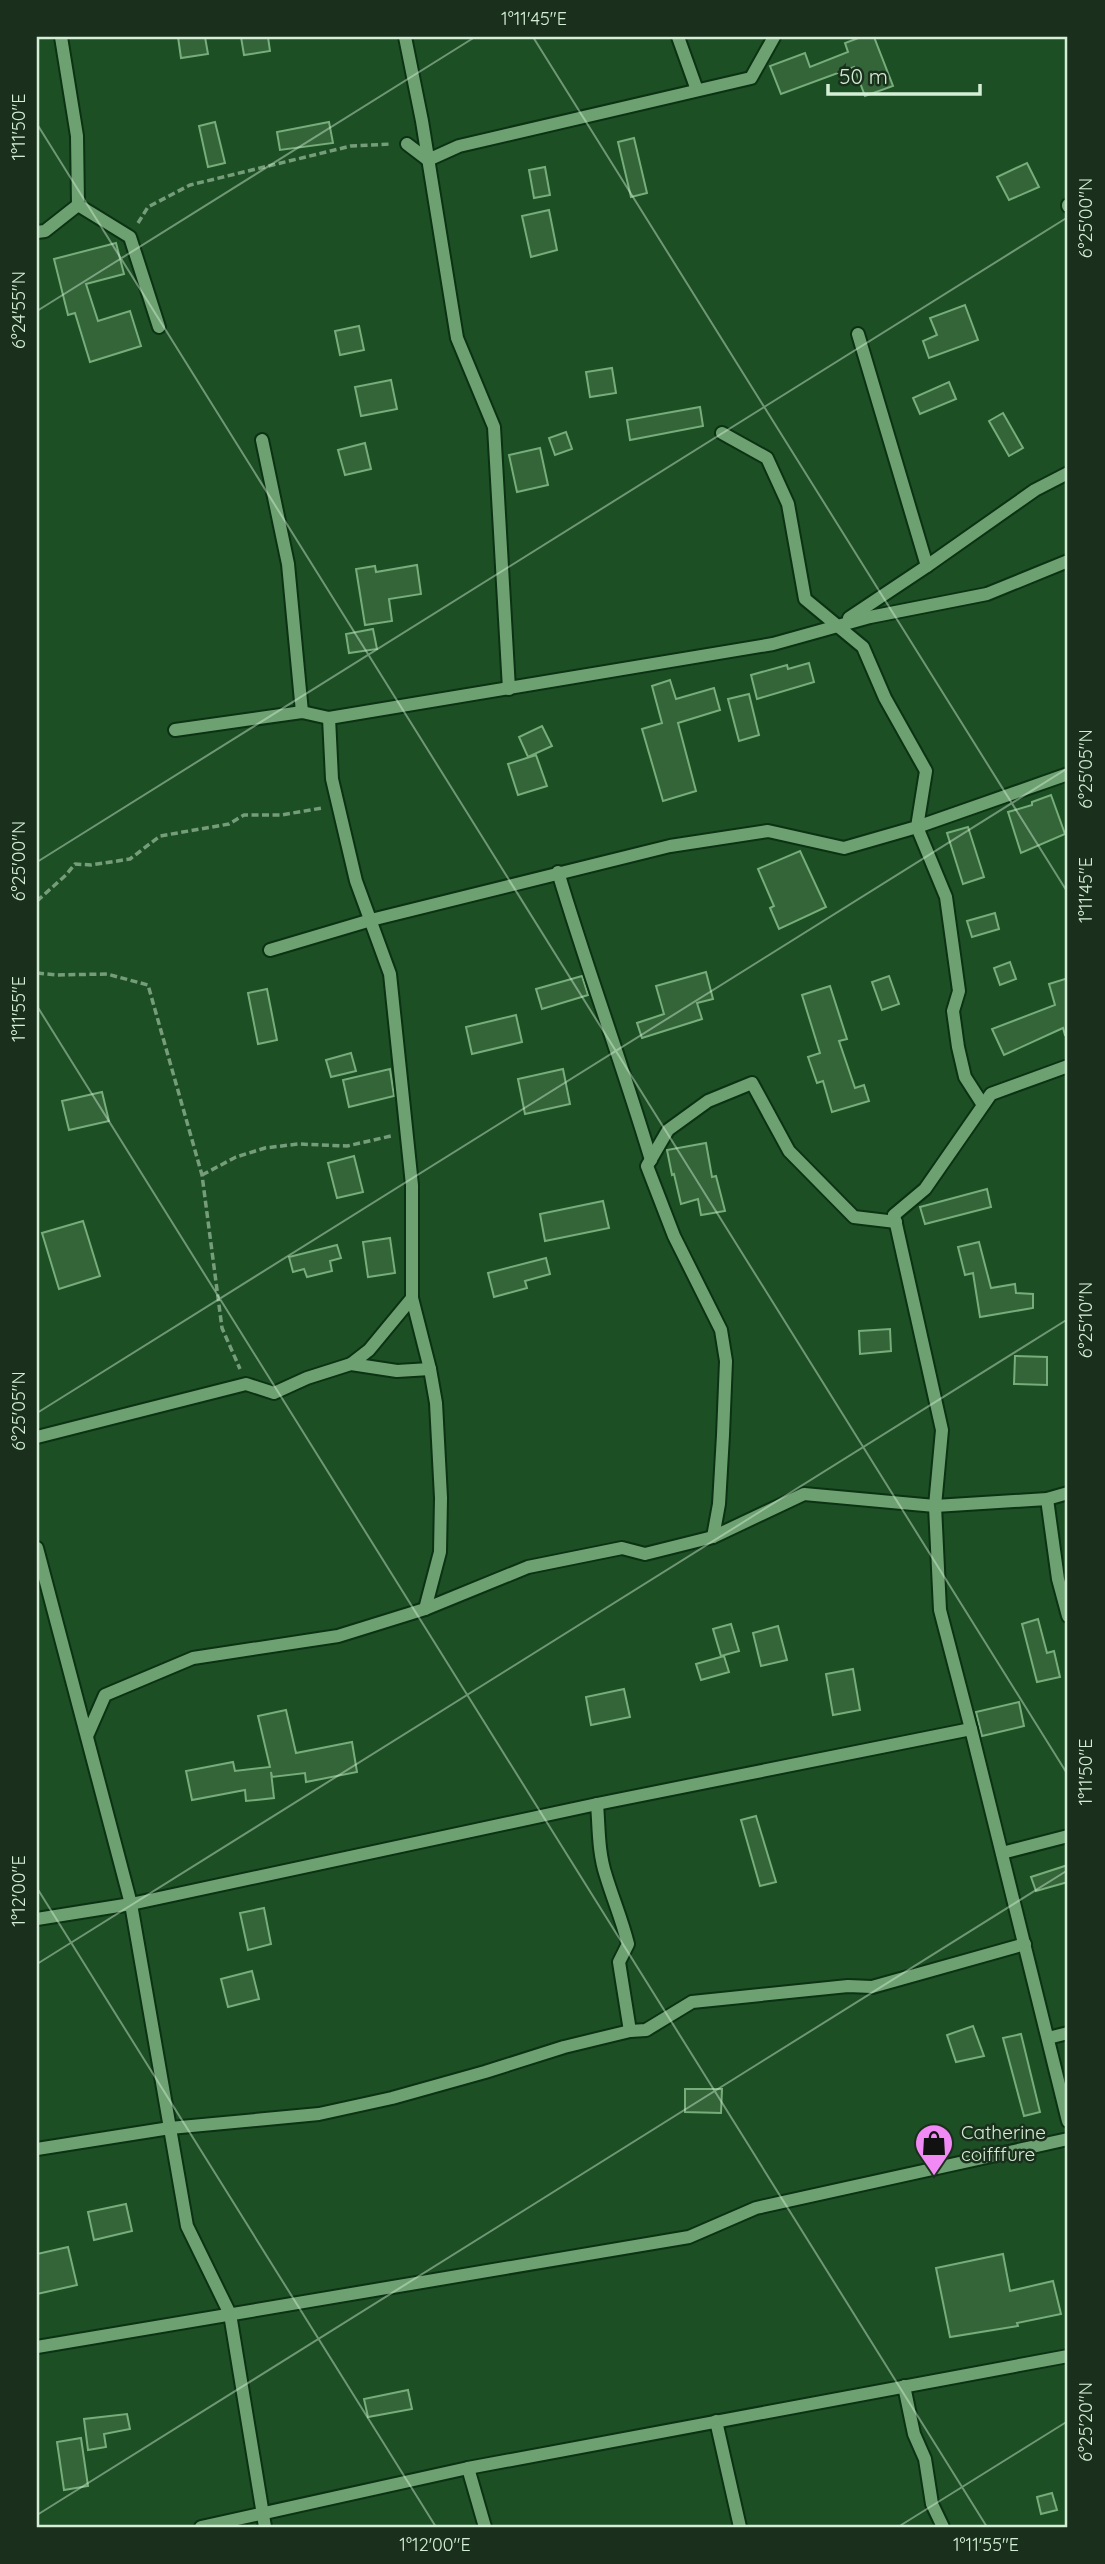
<svg xmlns="http://www.w3.org/2000/svg" width="1105" height="2564" viewBox="0 0 1105 2564" font-family="Quicksand,sans-serif">
  <style>
    .building { fill: #336539; stroke: #77ac7b; stroke-width: 2 }
    .lines { fill: none; stroke-linecap: round; stroke-linejoin: round }
    .minor-casing { stroke: #0b3212; stroke-width: 16 }
    .path { stroke: #769d7a; stroke-width: 3.5; stroke-dasharray: 7 3.5; stroke-linecap: butt }
    .minor { stroke: #6ea172; stroke-width: 12 }
    .ticks { fill: none; stroke: #d5efd6; stroke-width: 2; stroke-opacity: 0.45 }
    .labels { text-anchor: middle; stroke-width: 5; stroke-linejoin: round; paint-order: stroke }
    .poi-label { font-size: 19px; fill: #d5efd6; stroke: #1a2f1c; text-anchor: start }
    .neatline { fill: none; stroke: #d5efd6; stroke-width: 2.5 }
    .ticks-label { font-size: 18px; text-anchor: middle; fill: #d5efd6 }
  </style>
  <rect width="100%" height="100%" fill="#1c4f24"/>
  <g class="building">
    <polygon points="178,37 205,37 208,54 181,58"/>
    <polygon points="241,37 268,37 270,51 244,55"/>
    <polygon points="861,37 874,37 893,86 865,96 854,67 781,94 770,66 805,53 810,67 848,52 845,43"/>
    <polygon points="215,122 225,163 208,167 199,126"/>
    <polygon points="329,122 333,143 280,150 277,132"/>
    <polygon points="634,138 647,193 631,197 618,142"/>
    <polygon points="1027,163 1039,187 1009,200 997,177"/>
    <polygon points="545,167 550,195 534,198 529,170"/>
    <polygon points="549,210 557,250 531,257 522,216"/>
    <polygon points="116,243 124,274 86,284 98,321 130,311 141,346 90,362 75,313 68,315 54,259"/>
    <polygon points="965,305 978,340 929,358 923,341 937,335 930,318"/>
    <polygon points="359,326 364,350 340,355 335,331"/>
    <polygon points="612,368 616,393 590,397 586,372"/>
    <polygon points="391,380 397,409 361,416 355,387"/>
    <polygon points="949,382 956,399 920,414 913,398"/>
    <polygon points="700,407 703,426 630,440 627,420"/>
    <polygon points="1003,413 1023,448 1009,456 989,421"/>
    <polygon points="566,432 572,449 555,455 549,438"/>
    <polygon points="365,443 371,469 345,475 338,450"/>
    <polygon points="540,448 548,485 517,492 509,455"/>
    <polygon points="417,565 421,594 389,599 392,621 365,625 356,569 375,566 376,572"/>
    <polygon points="373,629 377,649 349,653 346,634"/>
    <polygon points="809,663 814,682 757,699 751,675 787,665 788,669"/>
    <polygon points="670,680 676,699 714,688 720,710 678,723 696,791 663,801 642,729 662,723 652,686"/>
    <polygon points="749,694 759,735 739,741 728,699"/>
    <polygon points="542,726 552,746 528,757 519,737"/>
    <polygon points="536,755 547,786 518,795 508,764"/>
    <polygon points="1051,795 1065,834 1021,853 1008,812 1032,805 1032,802"/>
    <polygon points="968,827 984,877 963,884 947,833"/>
    <polygon points="800,851 826,907 779,929 770,908 774,906 758,869"/>
    <polygon points="995,913 999,929 972,937 967,921"/>
    <polygon points="1010,962 1016,979 1000,985 994,968"/>
    <polygon points="706,972 713,999 697,1003 702,1019 642,1038 637,1023 664,1014 656,986"/>
    <polygon points="582,976 588,995 542,1009 536,989"/>
    <polygon points="889,976 899,1004 882,1010 872,982"/>
    <polygon points="1068,978 1068,1034 1065,1035 1063,1028 1004,1055 992,1029 1055,1005 1049,984"/>
    <polygon points="830,986 847,1039 839,1041 855,1088 864,1085 869,1101 832,1112 823,1081 817,1083 808,1057 820,1053 802,995"/>
    <polygon points="267,989 277,1040 258,1044 248,993"/>
    <polygon points="516,1015 522,1042 472,1054 466,1027"/>
    <polygon points="351,1053 356,1071 331,1077 326,1060"/>
    <polygon points="390,1069 394,1096 349,1107 343,1080"/>
    <polygon points="563,1069 570,1104 525,1114 518,1079"/>
    <polygon points="102,1092 109,1121 69,1130 62,1101"/>
    <polygon points="706,1143 712,1177 716,1176 725,1211 701,1215 698,1199 681,1204 674,1174 672,1175 667,1150"/>
    <polygon points="354,1156 363,1192 337,1198 328,1163"/>
    <polygon points="987,1189 991,1207 925,1224 920,1207"/>
    <polygon points="603,1201 609,1228 545,1241 540,1214"/>
    <polygon points="83,1221 100,1276 59,1289 42,1233"/>
    <polygon points="390,1238 395,1273 368,1277 363,1242"/>
    <polygon points="979,1242 991,1288 1015,1284 1016,1293 1033,1294 1033,1308 980,1317 973,1273 965,1275 958,1247"/>
    <polygon points="337,1245 341,1258 330,1261 332,1271 307,1277 304,1269 293,1272 289,1257"/>
    <polygon points="546,1258 550,1274 525,1281 527,1288 494,1297 488,1273"/>
    <polygon points="890,1329 891,1351 860,1354 859,1331"/>
    <polygon points="1015,1356 1047,1357 1047,1385 1014,1384"/>
    <polygon points="1038,1619 1047,1653 1054,1651 1060,1677 1037,1682 1022,1624"/>
    <polygon points="731,1624 739,1651 721,1656 713,1629"/>
    <polygon points="778,1626 787,1660 761,1666 753,1633"/>
    <polygon points="724,1656 729,1672 701,1680 696,1664"/>
    <polygon points="853,1669 860,1710 833,1715 826,1674"/>
    <polygon points="624,1689 630,1717 591,1725 586,1697"/>
    <polygon points="1019,1702 1024,1726 982,1736 976,1712"/>
    <polygon points="286,1710 296,1753 352,1742 357,1772 306,1782 305,1773 272,1777 271,1772 274,1798 246,1801 245,1790 192,1800 186,1771 233,1762 235,1771 270,1767 258,1716"/>
    <polygon points="756,1816 776,1882 760,1886 741,1820"/>
    <polygon points="1068,1865 1068,1882 1036,1891 1031,1877"/>
    <polygon points="264,1908 271,1944 248,1950 240,1913"/>
    <polygon points="252,1971 259,1999 228,2007 221,1979"/>
    <polygon points="973,2026 984,2056 956,2062 947,2035"/>
    <polygon points="1021,2034 1040,2112 1024,2116 1003,2038"/>
    <polygon points="685,2089 722,2089 721,2113 685,2112"/>
    <polygon points="126,2204 132,2231 94,2240 88,2212"/>
    <polygon points="68,2247 77,2285 37,2294 37,2254"/>
    <polygon points="1003,2254 1010,2291 1053,2281 1061,2314 1017,2323 1018,2326 950,2337 936,2268"/>
    <polygon points="408,2390 412,2409 368,2417 364,2399"/>
    <polygon points="127,2414 130,2429 104,2434 106,2447 88,2450 84,2419"/>
    <polygon points="81,2438 88,2486 64,2490 57,2442"/>
    <polygon points="1052,2493 1057,2510 1041,2514 1037,2497"/>
  </g>
  <g class="lines">
    <defs>
      <g id="minor">
        <polyline points="405,37 422,121 457,338 494,427 509,689"/>
        <polyline points="678,37 697,90"/>
        <polyline points="407,144 428,160 459,146 751,78 774,37"/>
        <polyline points="78,205 130,237 159,327"/>
        <polyline points="1068,205 1068,206"/>
        <polyline points="37,232 45,231 78,205 77,136 61,37"/>
        <polyline points="262,440 288,564 302,712"/>
        <polyline points="927,566 1035,490 1068,473"/>
        <polyline points="849,618 927,566 858,334"/>
        <polyline points="329,718 332,779 356,881 390,974 412,1185 412,1298 430,1369 436,1403 441,1498 440,1552 425,1609"/>
        <polyline points="175,730 302,712 329,718 773,644 870,617 987,594 1068,561"/>
        <path d="M558,872C587,969 622,1063 651,1160"/>
        <polyline points="270,950 371,920 670,846 768,831 844,848 917,827 926,771 885,698 863,647 805,599 788,504 767,458 722,433"/>
        <polyline points="983,1105 965,1077 958,1047 953,1011 959,991 946,897 917,827 1068,774"/>
        <polyline points="351,1364 369,1350 412,1298"/>
        <polyline points="37,1437 246,1384 274,1393 307,1378 351,1364 397,1371 430,1369"/>
        <polyline points="1047,1499 1058,1579 1068,1616"/>
        <polyline points="713,1537 719,1504 723,1435 726,1361 721,1330 674,1236 647,1166 668,1130 708,1101 752,1083 789,1151 854,1217 896,1222"/>
        <polyline points="37,1548 131,1904 187,2226 230,2314 265,2527"/>
        <polyline points="971,1729 940,1610 935,1506 942,1430 894,1215 925,1189 991,1094 1068,1066"/>
        <polyline points="87,1736 105,1695 193,1658 338,1636 425,1609 528,1567 622,1548 645,1554 713,1537 804,1494 935,1506 1047,1499 1068,1493"/>
        <path d="M597,1804C599,1828 598,1852 606,1876C613,1899 622,1920 628,1944L619,1962L630,2031"/>
        <polyline points="1002,1853 1068,1836"/>
        <polyline points="37,1919 131,1904 597,1804 971,1729 1068,2121"/>
        <polyline points="1048,2038 1068,2033"/>
        <polyline points="37,2149 170,2128 319,2114 392,2098 485,2072 564,2047 630,2031 646,2030 692,2002 848,1986 872,1987 1025,1944"/>
        <polyline points="37,2347 689,2237 756,2208 1068,2139"/>
        <polyline points="904,2386 914,2434 925,2459 932,2504 943,2527"/>
        <polyline points="716,2421 740,2527"/>
        <polyline points="468,2468 485,2527"/>
        <polyline points="201,2527 468,2468 1068,2356"/>
      </g>
    </defs>
    <use href="#minor" class="minor-casing"/>
    <g class="path">
      <polyline points="138,223 148,207 190,185 351,146 391,144"/>
      <polyline points="37,901 66,875 75,864 91,865 130,859 160,836 229,824 244,815 281,815 322,808"/>
      <polyline points="37,973 56,975 107,974 148,985 202,1175 222,1328 240,1369"/>
      <polyline points="202,1175 236,1157 265,1148 298,1144 347,1146 391,1136"/>
    </g>
    <use href="#minor" class="minor"/>
  </g>
  <path class="ticks" d="M533,37L1068,893M37,124L1068,1775M37,311L475,37M37,862L1068,217M37,1006L987,2527M37,1413L1068,768M37,1888L436,2527M37,1964L1068,1319M37,2515L1068,1870M898,2527L1068,2421"/>
  <defs>
    <symbol id="shop-pin" viewBox="-11 -11 22 30"><path d="M0 17L-7.5 6A9.5 9.5 0 1 1 7.5 6Z" fill="#f18af4" stroke="#1a2f1c"/><path d="M-5-2.5h2.3a2.7 3.5 0 0 1 5.4 0H5L5.5 6h-11ZM-1.5-2.5h3a1.5 2.3 0 0 0-3 0Z" fill="#111"/></symbol>
  </defs>
  <g fill-rule="evenodd">
    <use href="#shop-pin" x="912" y="2121" width="44" height="60"/>
  </g>
  <g class="labels">
    <g class="poi-label">
      <text x="961" y="2139">Catherine<tspan x="961" dy="22">coifffure</tspan></text>
    </g>
  </g>
  <rect width="1105" height="2564" fill="none" stroke="#1a2f1c" stroke-width="77"/>
  <path d="M828 84v10h152v-10" fill="none" stroke="#d5efd6" stroke-width="3.5"/>
  <text x="839" y="84" font-size="21" fill="#d5efd6" stroke="#1a2f1c" stroke-width="5" paint-order="stroke">50 m</text>
  <rect x="38" y="38" width="1028" height="2488" class="neatline"/>
  <g class="ticks-label">
    <text x="534" y="25">1°11'45"E</text>
    <text transform="translate(19 127) rotate(-90)" y="6">1°11'50"E</text>
    <text transform="translate(1086 218) rotate(-90)" y="6">6°25'00"N</text>
    <text transform="translate(19 310) rotate(-90)" y="6">6°24'55"N</text>
    <text transform="translate(1086 769) rotate(-90)" y="6">6°25'05"N</text>
    <text transform="translate(19 861) rotate(-90)" y="6">6°25'00"N</text>
    <text transform="translate(1086 890) rotate(-90)" y="6">1°11'45"E</text>
    <text transform="translate(19 1009) rotate(-90)" y="6">1°11'55"E</text>
    <text transform="translate(1086 1320) rotate(-90)" y="6">6°25'10"N</text>
    <text transform="translate(19 1411) rotate(-90)" y="6">6°25'05"N</text>
    <text transform="translate(1086 1772) rotate(-90)" y="6">1°11'50"E</text>
    <text transform="translate(19 1891) rotate(-90)" y="6">1°12'00"E</text>
    <text transform="translate(1086 2422) rotate(-90)" y="6">6°25'20"N</text>
    <text x="435" y="2551">1°12'00"E</text>
    <text x="986" y="2551">1°11'55"E</text>
  </g>
</svg>
